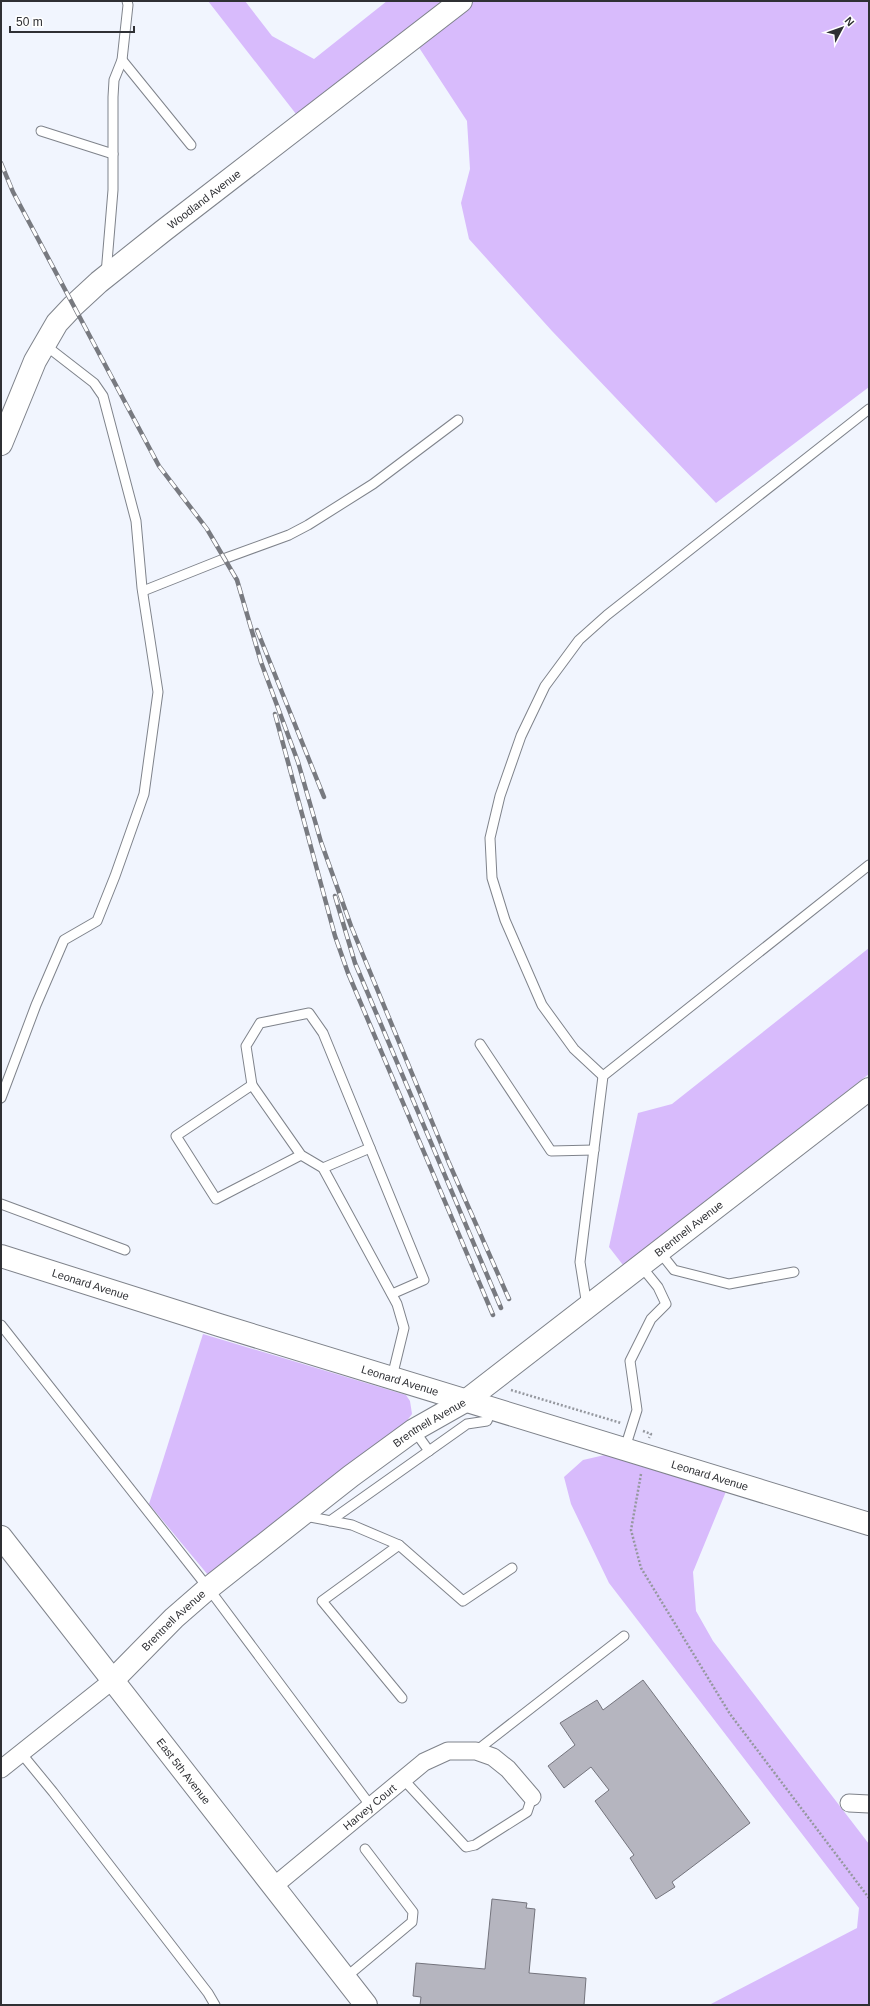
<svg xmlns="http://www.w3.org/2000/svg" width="870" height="2006" viewBox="0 0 870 2006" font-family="Arial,sans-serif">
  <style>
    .green { fill: #d8bbfc }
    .building { fill: #b5b5bf; stroke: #74747d }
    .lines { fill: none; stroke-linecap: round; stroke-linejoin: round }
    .lane-casing { stroke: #7f838b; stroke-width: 11 }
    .street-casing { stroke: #7f838b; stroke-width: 19 }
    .secondary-casing { stroke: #7f838b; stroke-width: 24 }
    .path { stroke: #95989f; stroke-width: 2.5; stroke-dasharray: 2 2; stroke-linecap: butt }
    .lane { stroke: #fff; stroke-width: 9 }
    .street { stroke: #fff; stroke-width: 17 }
    .secondary { stroke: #fff; stroke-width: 22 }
    .rail-casing { stroke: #787a80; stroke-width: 4.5 }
    .rail { stroke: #fff; stroke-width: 3; stroke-dasharray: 9; stroke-linecap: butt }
    .labels { text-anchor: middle; stroke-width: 3; stroke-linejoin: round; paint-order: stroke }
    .street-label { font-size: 11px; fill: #2f3034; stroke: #fff }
  </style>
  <rect width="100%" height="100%" fill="#f1f5fe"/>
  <g class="green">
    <polygon points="208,1 245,1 272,36 314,59 387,1 443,1 296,114"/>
    <polygon points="474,1 869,1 869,387 716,503 552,331 469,239 461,203 470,169 467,121 416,43"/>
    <polygon points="869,948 869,1074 623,1265 609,1247 638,1113 672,1104"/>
    <polygon points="203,1334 406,1395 410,1401 412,1414 403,1426 208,1575 149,1504"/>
    <polygon points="609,1454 727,1489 693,1572 696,1611 713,1641 869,1844 869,2005 709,2005 857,1928 859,1908 609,1583 571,1504 564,1477 583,1460"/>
  </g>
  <g class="building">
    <polygon points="643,1680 750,1823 672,1882 675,1887 656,1899 630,1858 634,1855 595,1801 609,1790 591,1767 564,1788 548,1766 575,1745 560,1723 597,1700 603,1710"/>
    <polygon points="492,1899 527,1903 526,1908 535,1909 529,1973 586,1978 584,2005 420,2005 421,1997 413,1996 416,1963 485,1969"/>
  </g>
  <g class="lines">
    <defs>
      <g id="lane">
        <polyline points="122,60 191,145"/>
        <polyline points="41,131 113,154"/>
        <polyline points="106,274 113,190 113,97 114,80 122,60 128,5 127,1"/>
        <polyline points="143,591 226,558 289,535 308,525 373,484 458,420"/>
        <polyline points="480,1044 551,1151 594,1150"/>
        <polyline points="603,1076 574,1049 542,1005 505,920 492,878 490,838 500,796 521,736 545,686 579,640 607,615 869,409"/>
        <polyline points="252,1085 246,1046 260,1023 309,1013 323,1033 424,1280 392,1294"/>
        <polyline points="1,1098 36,1005 64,940 97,921 115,876 144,794 158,692 142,588 136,521 103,396 94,383 45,345"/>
        <polyline points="301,1155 216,1199 176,1136 252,1085 301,1155 323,1168 397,1304 404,1328 392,1377"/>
        <polyline points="323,1168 370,1148"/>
        <polyline points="1,1204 125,1250"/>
        <polyline points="659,1251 674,1270 729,1284 794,1272"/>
        <polyline points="587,1306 580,1262 603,1076 869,865"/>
        <polyline points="1,1325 209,1589 370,1805"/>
        <polyline points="414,1430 429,1451"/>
        <polyline points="625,1448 637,1410 630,1361 651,1319 666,1304 658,1287 641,1266"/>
        <polyline points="305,1516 352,1525 399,1545 463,1601 512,1568"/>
        <polyline points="330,1521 467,1424 487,1421 492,1408"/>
        <polyline points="399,1545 322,1601 402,1698"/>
        <polyline points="476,1751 624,1636"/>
        <polyline points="21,1753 53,1792 208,1993 215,2005"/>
        <polyline points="403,1779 466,1847 475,1845 527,1812 532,1797"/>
        <polyline points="345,1978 412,1922 413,1912 365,1849"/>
      </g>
      <g id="street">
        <polyline points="1,1769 113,1680"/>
        <polyline points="849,1803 869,1804"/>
        <path id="s1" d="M274,1886L424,1762L448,1751H476L493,1757L508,1769L532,1797"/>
      </g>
      <g id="secondary">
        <path id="s2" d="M1,444L35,361L57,323L73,306L99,282L163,231L461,1"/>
        <path id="s3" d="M1,1256L219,1325L869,1524"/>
        <path id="s4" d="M1,1537L366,2005"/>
        <path id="s5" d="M113,1680L174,1618L205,1591L351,1476L414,1430L467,1400L869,1089"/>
      </g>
    </defs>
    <use href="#lane" class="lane-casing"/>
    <use href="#street" class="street-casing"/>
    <use href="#secondary" class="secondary-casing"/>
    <g class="path">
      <polyline points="511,1390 621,1423"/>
      <polyline points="643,1431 651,1434 649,1438"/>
      <polyline points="641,1474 631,1530 641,1568 730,1714 869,1898"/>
    </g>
    <use href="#lane" class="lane"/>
    <use href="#street" class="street"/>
    <use href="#secondary" class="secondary"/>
    <defs>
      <g id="rail">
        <polyline points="1,163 13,192 159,466 207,529 237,580 261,662 298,762 321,842 351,926 449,1163 509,1299"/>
        <polyline points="257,630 324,797"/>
        <polyline points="275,714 335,936 348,973 493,1315"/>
        <polyline points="335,896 355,963 501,1308"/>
      </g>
    </defs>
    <use href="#rail" class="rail-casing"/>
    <use href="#rail" class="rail"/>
  </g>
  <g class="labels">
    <g class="street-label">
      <text dy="4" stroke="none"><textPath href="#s2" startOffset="326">Woodland Avenue</textPath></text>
      <text dy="4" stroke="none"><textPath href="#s5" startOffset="733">Brentnell Avenue</textPath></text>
      <text dy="4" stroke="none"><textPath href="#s3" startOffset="94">Leonard Avenue</textPath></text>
      <text dy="4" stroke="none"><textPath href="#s3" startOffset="418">Leonard Avenue</textPath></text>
      <text dy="4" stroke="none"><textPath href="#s5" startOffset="409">Brentnell Avenue</textPath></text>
      <text dy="4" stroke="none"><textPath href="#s3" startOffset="742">Leonard Avenue</textPath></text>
      <text dy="4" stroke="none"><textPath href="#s5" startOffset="85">Brentnell Avenue</textPath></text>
      <text dy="4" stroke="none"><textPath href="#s4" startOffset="297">East 5th Avenue</textPath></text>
      <text dy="4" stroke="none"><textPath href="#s1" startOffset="124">Harvey Court</textPath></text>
    </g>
  </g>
  <rect width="870" height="2006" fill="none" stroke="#2f3034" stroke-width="4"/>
  <g transform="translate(842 28) rotate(49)" stroke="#ffffff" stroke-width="3" paint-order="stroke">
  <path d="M0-3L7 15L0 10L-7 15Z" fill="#2f3034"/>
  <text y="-6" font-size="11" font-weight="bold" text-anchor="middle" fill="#2f3034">N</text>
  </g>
  <path d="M10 26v6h124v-6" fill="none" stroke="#2f3034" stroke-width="2"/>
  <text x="16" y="26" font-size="12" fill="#2f3034" stroke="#ffffff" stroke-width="3" paint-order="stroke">50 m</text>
</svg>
